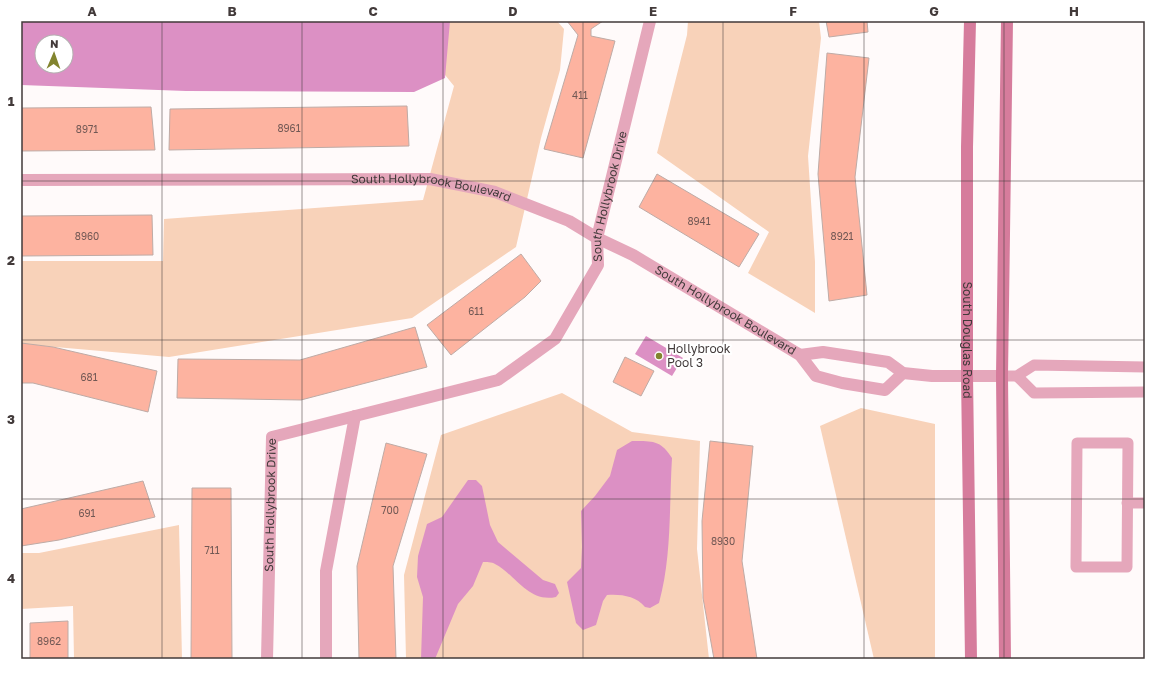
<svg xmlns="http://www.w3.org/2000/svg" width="1166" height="680" viewBox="0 0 1166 680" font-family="'Golos Text',sans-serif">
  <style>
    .green { fill: #f8d2b9 }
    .water { fill: #dc90c4; fill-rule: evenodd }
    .building { fill: #fdb3a0; stroke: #beaba6 }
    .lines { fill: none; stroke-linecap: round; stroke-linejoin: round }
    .lane { stroke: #e5a7bb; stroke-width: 11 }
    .street { stroke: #e5a7bb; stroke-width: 12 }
    .secondary { stroke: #d67c9c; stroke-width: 12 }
    .grid { fill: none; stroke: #423a3a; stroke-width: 1; stroke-opacity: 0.55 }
    .poi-dot { fill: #82842e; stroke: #fff; stroke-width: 1.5 }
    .labels { text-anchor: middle; stroke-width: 4; stroke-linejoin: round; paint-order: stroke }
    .number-label { font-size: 10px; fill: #715854 }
    .street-label { font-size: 12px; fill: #423a3a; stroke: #fff }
    .poi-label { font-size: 12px; fill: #423a3a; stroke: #fff; text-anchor: start }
    .neatline { fill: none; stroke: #423a3a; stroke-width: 1.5 }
    .grid-label { font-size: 13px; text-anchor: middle; font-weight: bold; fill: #423a3a }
  </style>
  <rect width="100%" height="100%" fill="#fffafa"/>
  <g class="green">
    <polygon points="401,21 557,21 564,29 560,70 541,138 516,247 412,318 169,357 21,344 21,261 163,261 164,219 423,200 454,86"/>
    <polygon points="688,21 819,21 821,38 808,156 815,262 815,313 748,273 769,232 657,153 687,35"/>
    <polygon points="562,393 632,432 700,441 697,549 709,659 406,659 404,575 441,435"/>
    <polygon points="861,408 935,424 935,659 874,659 820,426"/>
    <polygon points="179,525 182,659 74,659 73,606 21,609 21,553 39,553"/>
  </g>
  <g class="water">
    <path d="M21,21H450L445,78L414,92L186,91L21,85ZM42,42H66V66H42Z"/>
    <polygon points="646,336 683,358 672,376 635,354"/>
    <path d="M632,441C652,441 661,440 672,458C669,506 672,556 659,603L650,608L645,607C636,596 621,594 607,595L603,601L596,625L583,630L576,623L567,582L581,568L582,547L581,511L595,496L610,476L617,450Z"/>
    <path d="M468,480H476L482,486L490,525L498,542L543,580L555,584L559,593L556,597C528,603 516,575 495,564C492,562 486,562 483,562L473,586L458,604L435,659H421L423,597L417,577L418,556L427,524L442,517Z"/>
  </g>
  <g class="building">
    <polygon points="567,21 603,21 591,29 591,36 615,41 583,158 544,149 578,35"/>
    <polygon points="826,21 867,21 868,32 829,37"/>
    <polygon points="827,53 869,58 855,177 867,295 829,301 818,174"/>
    <polygon points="407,106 409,146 169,150 170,109"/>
    <polygon points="151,107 155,150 21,151 21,108"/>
    <polygon points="657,174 759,234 739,267 639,207"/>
    <polygon points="152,215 153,255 21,256 21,216"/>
    <polygon points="521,254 541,281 525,297 451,355 427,325"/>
    <polygon points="415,327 427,367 301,400 177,398 178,359 300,360"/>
    <polygon points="21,343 53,347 157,371 148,412 33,383 21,383"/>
    <polygon points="625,357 654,371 641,396 613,382"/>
    <polygon points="710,441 753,446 742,561 757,659 714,659 703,598 702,521"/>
    <polygon points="386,443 427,454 393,566 396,659 359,659 357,566"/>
    <polygon points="143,481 155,517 59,540 21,546 21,509"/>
    <polygon points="192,488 231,488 232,659 191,659"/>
    <polygon points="68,621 68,659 30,659 30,623"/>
  </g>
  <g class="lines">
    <g class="lane">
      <polyline points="1002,376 1017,376 1034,365 1145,367"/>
      <polyline points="1017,376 1034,393 1145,392"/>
      <polygon points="1077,443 1128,443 1127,567 1076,567"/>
      <polyline points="1127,503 1145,503"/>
    </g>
    <g class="street">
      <path id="s1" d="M21,180L430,179L495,192L569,221L597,238L633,255L800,355L816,376L842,383L885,390L903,373"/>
      <polyline points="800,355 823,352 888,362 903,373 932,376 1002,376"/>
      <path id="s2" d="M267,659L272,437L498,380L555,339L598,265L597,238L650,21"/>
      <polyline points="326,659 326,571 355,416"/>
    </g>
    <g class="secondary">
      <path id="s3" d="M970,21L967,147V376L971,659"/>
      <polyline points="1005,659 1002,376 1007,21"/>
    </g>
  </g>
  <path class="grid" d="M162,21V659M302,21V659M443,21V659M583,21V659M723,21V659M864,21V659M1004,21V659M21,181H1145M21,340H1145M21,499H1145"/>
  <circle class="poi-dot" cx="659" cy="356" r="4"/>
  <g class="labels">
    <g class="number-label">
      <text x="580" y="99">411</text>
      <text x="289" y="132">8961</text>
      <text x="87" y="133">8971</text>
      <text x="699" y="225">8941</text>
      <text x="87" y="240">8960</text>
      <text x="842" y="240">8921</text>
      <text x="476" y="315">611</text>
      <text x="89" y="381">681</text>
      <text x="390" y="514">700</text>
      <text x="87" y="517">691</text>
      <text x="723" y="545">8930</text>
      <text x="212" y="554">711</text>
      <text x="49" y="645">8962</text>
    </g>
    <g class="street-label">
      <text dy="4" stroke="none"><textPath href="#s1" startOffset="411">South Hollybrook Boulevard</textPath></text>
      <text dy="4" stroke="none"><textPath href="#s2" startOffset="681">South Hollybrook Drive</textPath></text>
      <text dy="4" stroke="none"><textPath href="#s1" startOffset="735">South Hollybrook Boulevard</textPath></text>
      <text dy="4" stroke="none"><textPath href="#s3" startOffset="319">South Douglas Road</textPath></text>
      <text dy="4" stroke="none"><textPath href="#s2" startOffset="154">South Hollybrook Drive</textPath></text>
    </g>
    <g class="poi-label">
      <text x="667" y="353">Hollybrook<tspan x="667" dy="14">Pool 3</tspan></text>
    </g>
  </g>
  <rect width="1166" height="680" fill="none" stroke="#ffffff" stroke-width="44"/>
  <g transform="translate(54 54) rotate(2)"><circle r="19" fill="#ffffff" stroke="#b3b0b0"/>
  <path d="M0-3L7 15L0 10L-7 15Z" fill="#82842e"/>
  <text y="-6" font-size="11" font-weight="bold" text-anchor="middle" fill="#423a3a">N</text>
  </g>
  <rect x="22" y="22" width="1122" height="636" class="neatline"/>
  <g class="grid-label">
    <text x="92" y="16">A</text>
    <text x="232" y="16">B</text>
    <text x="373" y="16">C</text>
    <text x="513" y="16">D</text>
    <text x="653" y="16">E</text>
    <text x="793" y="16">F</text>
    <text x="934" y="16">G</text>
    <text x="1074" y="16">H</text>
    <text x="11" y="106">1</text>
    <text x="11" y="265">2</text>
    <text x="11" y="424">3</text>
    <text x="11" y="583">4</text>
  </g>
</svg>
